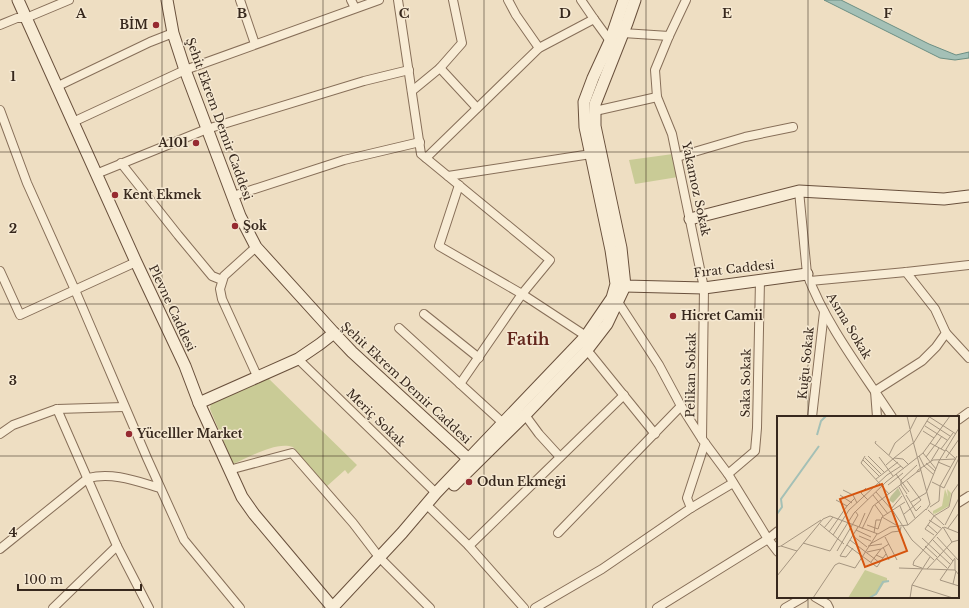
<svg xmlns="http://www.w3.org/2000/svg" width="969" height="608" viewBox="0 0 969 608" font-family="'Libre Baskerville',serif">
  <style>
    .green { fill: #c9cb96 }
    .water { fill: #a4c0b6; stroke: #6b8e83 }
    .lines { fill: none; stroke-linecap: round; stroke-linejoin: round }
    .street-casing { stroke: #876f59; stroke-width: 10 }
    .secondary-casing { stroke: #69503c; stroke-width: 13 }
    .street { stroke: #f8ecd5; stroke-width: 8 }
    .secondary { stroke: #f8ecd5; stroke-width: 11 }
    .grid { fill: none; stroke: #37281d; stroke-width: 1; stroke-opacity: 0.55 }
    .poi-dot { fill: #962a31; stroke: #f5e8d1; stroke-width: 1.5 }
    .labels { text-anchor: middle; stroke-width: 3; stroke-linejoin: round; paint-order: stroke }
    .poi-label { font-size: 12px; font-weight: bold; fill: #37281d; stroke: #f5e8d1; text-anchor: start }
    .street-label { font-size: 12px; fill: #37281d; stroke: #f5e8d1 }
    .district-label { font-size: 16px; font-weight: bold; fill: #63271d; stroke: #f5e8d1 }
    .inset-river { fill: none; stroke: #a4c0b6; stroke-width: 2 }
    .inset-road { fill: none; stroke: #a59580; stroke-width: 1 }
    .view { fill: #d6540e; fill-opacity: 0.15; stroke: #d6540e; stroke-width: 2 }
    .inset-edge { fill: none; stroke: #37281d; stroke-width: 2 }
    .grid-label { font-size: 13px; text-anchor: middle; font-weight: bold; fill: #37281d; stroke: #f5e8d1; stroke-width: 3; stroke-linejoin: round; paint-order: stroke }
  </style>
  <rect width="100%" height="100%" fill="#eedec2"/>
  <g class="green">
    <polygon points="673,154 678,177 635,184 629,160"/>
    <path d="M267,377L357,465L348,474L345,470L326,487L293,447C276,441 250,457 233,464L210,409L211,403Z"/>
  </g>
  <polygon class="water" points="824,0 841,0 929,44 956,55 969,52 969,58 955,60 940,58"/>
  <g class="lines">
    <defs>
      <g id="street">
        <polyline points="240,0 255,44"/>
        <polyline points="351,0 355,8"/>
        <polyline points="398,0 421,154 550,260 522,294 460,384"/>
        <polyline points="508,0 516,15 539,48"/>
        <polyline points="581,0 594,19 610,41"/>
        <polyline points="686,0 669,36 655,70 657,97 672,134 704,288 702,439"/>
        <polyline points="0,25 17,18 26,18 69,0"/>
        <polyline points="623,33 669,36"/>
        <polyline points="440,68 477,108"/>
        <polyline points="56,87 150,42 173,33"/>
        <polyline points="412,91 440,68 462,43 453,0"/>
        <polyline points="0,110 27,183 75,290 147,458 184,540 240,608"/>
        <polyline points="595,111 657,97"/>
        <polyline points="73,122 185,70 379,0"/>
        <polyline points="677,157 745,137 793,127"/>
        <polyline points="426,158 539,48 594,19"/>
        <polyline points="121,163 178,235 212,276 222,280"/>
        <polyline points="96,174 207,129 364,81 409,70"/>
        <polyline points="448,176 591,154"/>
        <polyline points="459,185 439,246 522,294 586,336"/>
        <path d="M799,191L807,274C826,325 862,371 892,417"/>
        <polyline points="233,196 344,160 420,142"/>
        <polyline points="256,247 224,276 220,289 222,299 258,378"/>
        <polyline points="0,271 20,315 136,262"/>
        <polyline points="810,281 906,272 969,265"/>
        <polyline points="614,299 618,302 659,365 681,406 702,439 728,474 768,539 778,552"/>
        <polyline points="424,314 479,358"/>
        <polyline points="399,328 503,423"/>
        <polyline points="946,333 969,358"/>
        <polyline points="587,350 655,434"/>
        <polyline points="298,359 436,493"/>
        <polyline points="525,415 539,434 560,457"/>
        <polyline points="812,417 824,312"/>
        <polyline points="877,417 875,391 922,361 936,347 946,333 935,309 906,272"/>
        <polyline points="958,420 969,412"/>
        <polyline points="0,434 13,425 57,409 124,407"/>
        <polyline points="229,470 292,453 353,523 379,557 430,608"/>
        <polyline points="728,474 755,451 757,428 760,280"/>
        <polyline points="958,503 969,496"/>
        <polyline points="691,508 687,498 705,443"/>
        <polyline points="431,509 469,546 524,608"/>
        <polyline points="558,533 681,406"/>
        <polyline points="117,546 149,608"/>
        <polyline points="469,546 624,395"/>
        <path d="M0,549L88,478C113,472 136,481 160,488"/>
        <polyline points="815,597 827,604 829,608"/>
        <polyline points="53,608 117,546 57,409"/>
        <polyline points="535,608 602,569 691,508 733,483"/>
        <polyline points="657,608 768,539 778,531"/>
        <polyline points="785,608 804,597"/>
      </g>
      <g id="secondary">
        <polyline points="18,0 136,262 185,366 199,403 242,497 254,514 333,608"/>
        <polyline points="167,0 173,33 185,70 240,216 256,247 334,333 352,352 474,464"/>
        <polyline points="690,219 799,191 944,199 969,196"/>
        <polyline points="619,284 625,286 704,288 807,274"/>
        <polyline points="199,403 298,359 320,344 334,333"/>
        <polyline points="454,485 525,415 587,350 607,324 625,286 621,248 595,126 595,104 627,23 635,0"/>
        <polyline points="332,608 402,533 436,493 586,336 612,298 616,284 611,250 585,127 584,102 593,78 610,41 624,0"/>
      </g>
    </defs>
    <use href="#street" class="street-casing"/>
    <use href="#secondary" class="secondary-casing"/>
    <use href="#street" class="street"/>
    <use href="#secondary" class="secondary"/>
  </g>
  <path class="grid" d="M162,0V608M323,0V608M484,0V608M646,0V608M808,0V417M0,152H969M0,304H969M0,456H778M958,456H969M808,597V608"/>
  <g class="poi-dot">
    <circle cx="156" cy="25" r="4"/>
    <circle cx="196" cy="143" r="4"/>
    <circle cx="115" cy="195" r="4"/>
    <circle cx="235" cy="226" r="4"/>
    <circle cx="673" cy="316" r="4"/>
    <circle cx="129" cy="434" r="4"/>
    <circle cx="469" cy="482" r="4"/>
  </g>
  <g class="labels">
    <g class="poi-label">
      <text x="148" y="29" text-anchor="end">BİM</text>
      <text x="188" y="147" text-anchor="end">A101</text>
      <text x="123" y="199">Kent Ekmek</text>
      <text x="243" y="230">Şok</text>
      <text x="681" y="320">Hicret Camii</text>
      <text x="137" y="438">Yücelller Market</text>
      <text x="477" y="486">Odun Ekmeği</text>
    </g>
    <g class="street-label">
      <text transform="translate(219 119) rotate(70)" y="4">Şehit Ekrem Demir Caddesi</text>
      <text transform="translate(696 189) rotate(78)" y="4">Yakamoz Sokak</text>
      <text transform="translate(734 269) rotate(-6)" y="4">Fırat Caddesi</text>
      <text transform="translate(172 308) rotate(65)" y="4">Plevne Caddesi</text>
      <text transform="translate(849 326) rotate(59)" y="4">Asma Sokak</text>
      <text transform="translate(806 363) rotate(-84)" y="4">Kuğu Sokak</text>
      <text transform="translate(691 375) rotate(-89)" y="4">Pelikan Sokak</text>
      <text transform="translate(406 383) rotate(43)" y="4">Şehit Ekrem Demir Caddesi</text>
      <text transform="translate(746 383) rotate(-89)" y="4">Saka Sokak</text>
      <text transform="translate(376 418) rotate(44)" y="4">Meriç Sokak</text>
    </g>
    <g class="district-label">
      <text x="528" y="345">Fatih</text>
    </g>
  </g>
  <g transform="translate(777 416)">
    <rect width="182" height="182" fill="#eedec2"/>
    <path d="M168,73L171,81L170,73L174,77L172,90L156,99L159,96L156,98V95L165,90ZM88,154L110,162V166H105L107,167L100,178L93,182H71Z" fill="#c9cb96"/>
    <path d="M121,72L124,78L116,87L112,84L114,80Z" fill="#bec095"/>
    <path class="inset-river" d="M40,19L44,5L49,0M0,98L5,91L4,83L42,30M92,182L99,178L106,166L112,165"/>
    <path class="inset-road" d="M130,0L133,13M140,0L133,14L153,88L149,94M151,0L179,18M150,5L173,20M148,10L170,24M146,15L157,22M99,25L98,27L127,53M153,27L168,35M136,28L153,0M158,30L165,20M164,33L176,17M169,34L178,42M146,37L159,53M112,39L118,27L133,14M88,40L84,47L112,78M91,40L107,56M142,40L147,50L157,59M102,41L116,60M149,41L158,29M88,42L104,58M117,42L136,27M169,42L182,23M86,44L102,60M154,45L162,32M161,46L173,51M149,47L158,55M109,49L117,42L126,43L132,49M144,52L156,44L179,43M144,52L143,55L140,56L141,54ZM119,58L132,76M99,63L121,46M155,66L167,72L182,42M111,69L126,57M122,71L138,102M89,72L84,77L91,84M66,74L76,79L80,87M99,76L116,95L135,124L157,144M130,78L124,69V64L140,49M63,79L75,87M96,79L111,98M129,79L139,95L144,90M59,84L70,90L78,82M134,86L149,77L162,45L182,12M98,89L106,100M123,90L131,109M153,91L162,85L163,70L180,40M114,93L125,80M151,94L167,109M127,98L144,84L130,65M157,100L172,91L175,77L182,67M157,100L148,113L157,119M105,101L119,109M152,104L164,112M43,108L67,128M90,109L101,113L105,101L128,86M151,109L160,117M168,109L182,82M82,111L88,97M166,111L175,126M167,111L182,117M47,112L56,101M171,112L182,97M85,113L96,90L140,56M79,114L94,121M52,116L70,90M115,116L123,115L124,111M97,117L99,104H104M56,119L72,94L110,59L124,50M76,120L90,131M82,120L94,125M108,121L120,144M160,121L182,145M145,122L173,148M155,123L176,145M73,124L103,147M26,127L53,135L77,97L109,66L146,37L173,0M93,128L115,116M70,129L100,151L106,142M4,130L44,104M91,130L105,128M148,130L160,141M0,131L4,130L20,135L46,103L53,100L101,118L113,111L131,109L149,93M106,131L112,144M76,132L69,141L63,140L81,111M60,135L81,99L78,95M90,136L104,133M99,139L106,142L109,138M159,142L170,152M178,142L163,164L182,170M178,143V154L182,159M94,146L104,133L112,128M122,152L178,154M145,152L136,149L137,145L166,111M150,153L175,126L182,124M0,160L20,135M176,168L179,155M135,169L176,182M36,182L58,149L62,147L78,152L100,118M133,182L135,169L153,141"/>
    <path class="view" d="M105,68L130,135L88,151L63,83Z"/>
    <rect width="182" height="182" class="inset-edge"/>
  </g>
  <g class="grid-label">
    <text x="81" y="18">A</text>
    <text x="242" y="18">B</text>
    <text x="404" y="18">C</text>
    <text x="565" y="18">D</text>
    <text x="727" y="18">E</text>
    <text x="888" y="18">F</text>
    <text x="13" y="81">1</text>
    <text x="13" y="233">2</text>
    <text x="13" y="385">3</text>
    <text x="13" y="537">4</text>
  </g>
  <path d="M18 584v6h123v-6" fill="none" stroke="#37281d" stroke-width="2"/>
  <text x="24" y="584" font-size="12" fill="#37281d" stroke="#f5e8d1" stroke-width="3" paint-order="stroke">100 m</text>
</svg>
